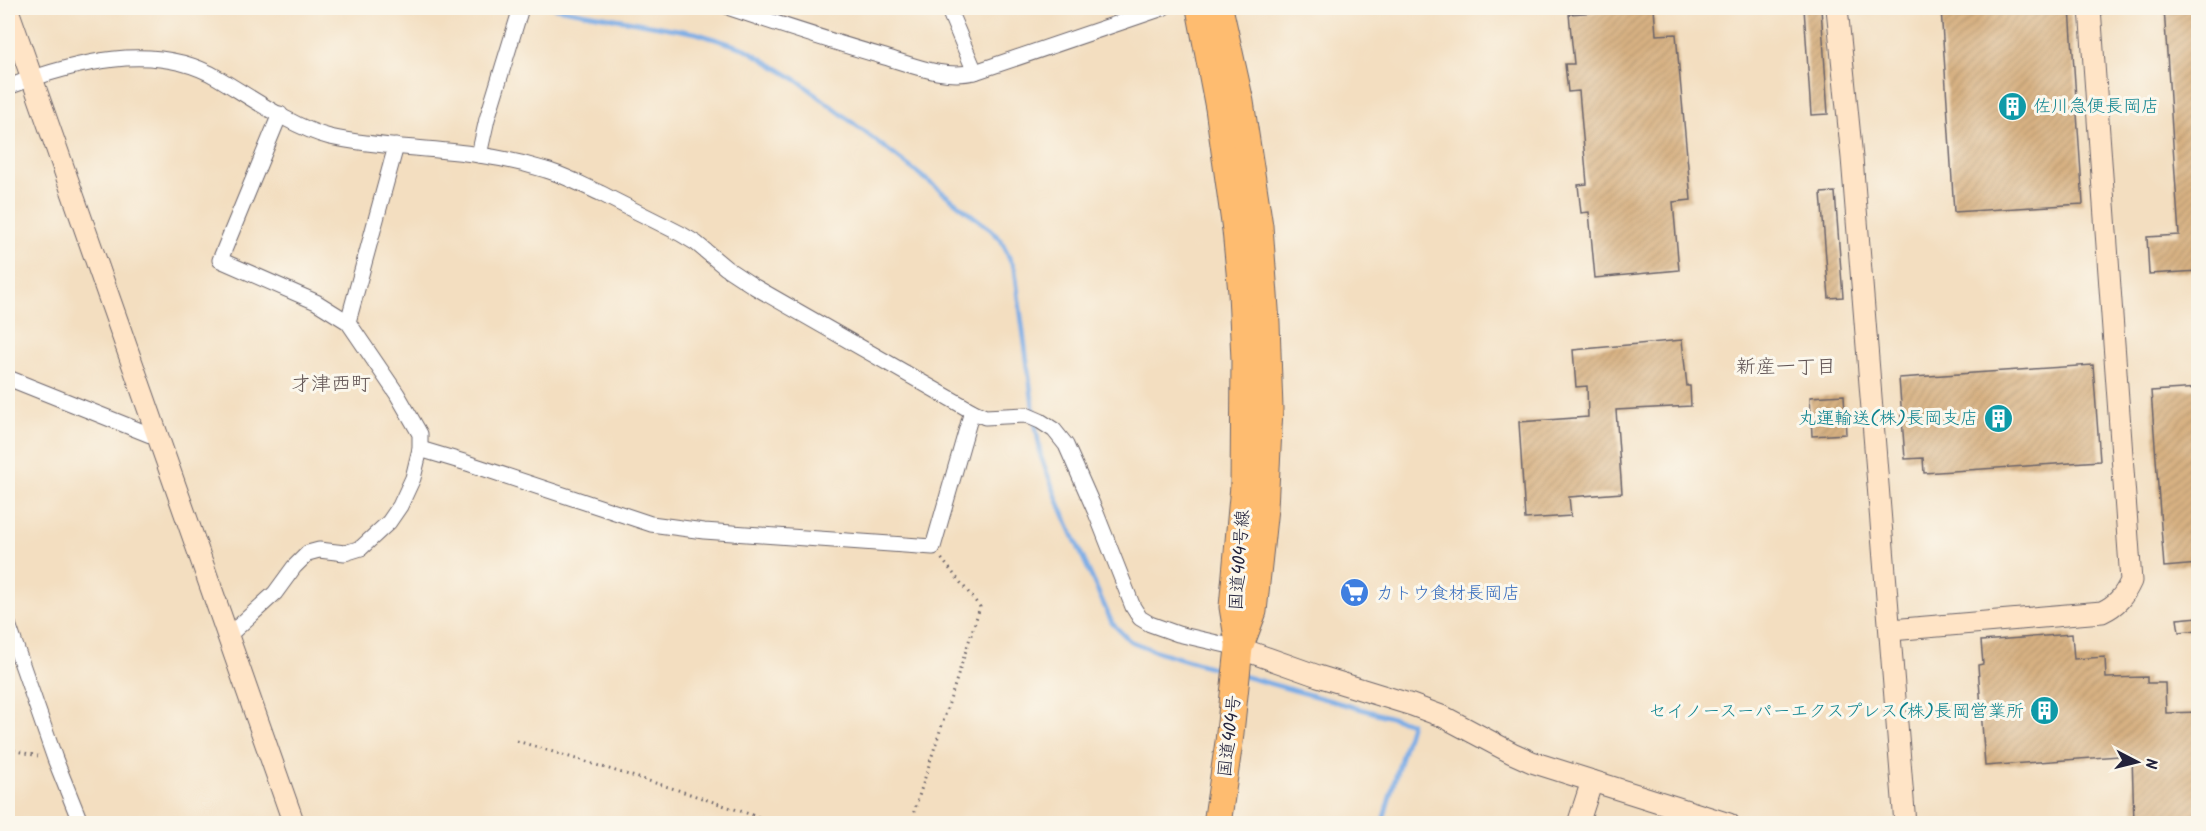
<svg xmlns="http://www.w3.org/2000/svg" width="2206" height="831" viewBox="0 0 2206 831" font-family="Kalam,'Klee One',sans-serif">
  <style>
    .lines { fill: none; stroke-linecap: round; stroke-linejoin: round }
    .stream { stroke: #79ace6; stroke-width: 4.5 }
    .building { fill: url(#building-hatch) }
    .street-casing { stroke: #6b646a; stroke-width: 17 }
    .secondary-casing { stroke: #6b646a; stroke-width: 23 }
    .highway-casing { stroke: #6b646a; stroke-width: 29 }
    .path { stroke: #6b646a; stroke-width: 3; stroke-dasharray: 1.5 4.5; stroke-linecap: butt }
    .street { stroke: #fff; stroke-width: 15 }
    .secondary { stroke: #ffe4c6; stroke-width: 21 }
    .highway { stroke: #febc70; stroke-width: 27 }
    .labels { text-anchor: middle; stroke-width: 6; stroke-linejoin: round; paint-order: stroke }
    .culture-label { font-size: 18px; fill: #0d838f; stroke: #fbf7ec; text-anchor: end }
    .street-label { font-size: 18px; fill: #22223b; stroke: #fbf7ec }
    .shop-label { font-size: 18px; fill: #366cbe; stroke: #fbf7ec; text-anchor: start }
    .neighbourhood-label { font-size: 20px; fill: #615454; stroke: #fbf7ec }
  </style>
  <defs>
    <pattern id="building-hatch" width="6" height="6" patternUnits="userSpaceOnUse" patternTransform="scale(1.5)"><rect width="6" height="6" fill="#d7b182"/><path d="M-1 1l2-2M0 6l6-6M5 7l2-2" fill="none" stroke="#b89871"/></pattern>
  </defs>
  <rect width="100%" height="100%" fill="#fbf7ec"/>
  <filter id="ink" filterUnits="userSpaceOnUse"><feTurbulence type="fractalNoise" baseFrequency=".0167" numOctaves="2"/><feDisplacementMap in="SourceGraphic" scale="12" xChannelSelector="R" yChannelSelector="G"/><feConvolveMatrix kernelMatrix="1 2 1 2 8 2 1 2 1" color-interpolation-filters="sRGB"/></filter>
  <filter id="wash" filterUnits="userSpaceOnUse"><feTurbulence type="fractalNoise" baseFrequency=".008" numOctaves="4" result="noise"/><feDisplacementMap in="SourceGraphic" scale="24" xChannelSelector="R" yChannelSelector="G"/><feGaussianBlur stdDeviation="1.35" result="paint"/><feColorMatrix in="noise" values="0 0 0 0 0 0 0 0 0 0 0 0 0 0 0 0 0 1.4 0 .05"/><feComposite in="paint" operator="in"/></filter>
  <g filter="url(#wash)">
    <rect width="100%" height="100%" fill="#f3dec0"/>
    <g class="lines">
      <g class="stream">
        <polyline points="555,8 696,33 746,49 800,82 990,229 1001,240 1015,270 1034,414"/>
        <polyline points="1035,422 1041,457 1060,506 1112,623 1130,641 1153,650 1227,672"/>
        <polyline points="1243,676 1411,723 1382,824"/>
      </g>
    </g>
    <g id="blocks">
      <g class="building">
        <polygon points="1654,8 1656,35 1676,34 1691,200 1673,202 1679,270 1595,278 1589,212 1581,213 1578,185 1587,184 1579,91 1568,92 1565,64 1574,64 1569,14"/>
        <polygon points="1804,8 1821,8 1828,114 1811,115"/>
        <polygon points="1941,8 2070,8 2083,204 1954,212"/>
        <polygon points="2164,8 2199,8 2199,271 2149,274 2147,237 2179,235"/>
        <polygon points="1835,192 1843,297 1829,298 1821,193"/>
        <polygon points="1682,340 1687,386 1690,386 1691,406 1616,410 1622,493 1569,497 1571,516 1525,519 1519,422 1588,417 1587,386 1576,387 1573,350"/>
        <polygon points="2093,365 2100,461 1924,473 1923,458 1905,459 1899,378"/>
        <polygon points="2199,388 2199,564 2164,567 2151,391"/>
        <polygon points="1844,395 1846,434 1812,436 1810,397"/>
        <polygon points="2199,617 2199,630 2179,632 2177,619"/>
        <polygon points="2072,634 2074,659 2105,657 2106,678 2147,677 2147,683 2165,683 2166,713 2199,712 2199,824 2134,824 2132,755 1985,766 1978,665 1983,664 1981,641"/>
      </g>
    </g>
  </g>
  <g filter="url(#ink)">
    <use href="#blocks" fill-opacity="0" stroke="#6b646a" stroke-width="1.5"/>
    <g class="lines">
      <defs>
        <g id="street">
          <path d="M730,8C781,25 833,42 885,57C915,66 944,79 975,72"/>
          <polyline points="948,8 975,72 1163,8"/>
          <path d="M8,87C72,63 154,40 218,78C250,97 294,128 330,137C379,148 430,147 479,155C501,158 524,163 546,170C564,175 582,185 600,193C627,207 654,220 681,234L696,243L726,268L755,287L972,411L985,417L1026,415L1040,421L1054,430L1066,445L1096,513L1133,607L1140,618L1150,624L1178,634L1239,648"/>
          <polyline points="479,155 487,119 521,8"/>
          <polyline points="348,322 396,146"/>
          <polyline points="8,378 158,438"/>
          <polyline points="420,449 467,463 651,524 704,531 933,547 972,411"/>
          <polyline points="8,624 55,759 81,824"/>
          <polyline points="228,636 275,593 294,567 308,553 319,550 345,553 361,548 389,522 400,506 413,478 420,449 420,434 397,394 348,322 316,302 220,260 280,114"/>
        </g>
        <g id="secondary">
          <polyline points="1837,8 1852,158 1905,824"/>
          <polyline points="8,10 294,824"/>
          <path d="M1891,630L2102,612C2117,605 2124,596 2131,581L2090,8"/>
          <polyline points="1239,648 1318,676 1412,705 1444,717 1512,753 1532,762 1729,824"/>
          <polyline points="1578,824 1592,781"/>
        </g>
        <g id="highway">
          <polyline points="1200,8 1219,108 1236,230 1242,292 1245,360 1244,486 1233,607 1239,643"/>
          <polyline points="1217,824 1229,742 1239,648 1253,611 1264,508 1269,409 1266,323 1259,226 1240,102 1219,8"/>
        </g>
      </defs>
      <use href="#street" class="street-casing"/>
      <use href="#secondary" class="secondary-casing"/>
      <use href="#highway" class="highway-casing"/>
      <g class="path">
        <polyline points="517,741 675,789 779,824"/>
        <polyline points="8,749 38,756"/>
        <polyline points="910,824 980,607 941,558"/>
      </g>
      <use href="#street" class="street"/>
      <use href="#secondary" class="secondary"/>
      <use href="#highway" class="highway"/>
    </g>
  </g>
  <defs>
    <symbol id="building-disc" viewBox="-11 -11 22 22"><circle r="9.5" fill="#0f9aa8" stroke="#fbf7ec"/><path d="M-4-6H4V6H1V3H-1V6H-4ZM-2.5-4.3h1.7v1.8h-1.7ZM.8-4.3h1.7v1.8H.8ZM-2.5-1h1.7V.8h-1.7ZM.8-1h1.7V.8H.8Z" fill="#fff"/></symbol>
    <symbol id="supermarket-disc" viewBox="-11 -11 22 22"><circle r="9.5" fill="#3f7fe0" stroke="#fbf7ec"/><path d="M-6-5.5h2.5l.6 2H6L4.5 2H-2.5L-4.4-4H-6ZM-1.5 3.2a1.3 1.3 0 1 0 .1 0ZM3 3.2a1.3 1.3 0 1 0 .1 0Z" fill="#fff"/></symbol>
  </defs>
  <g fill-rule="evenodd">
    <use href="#building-disc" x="1996" y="90" width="33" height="33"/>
    <use href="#building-disc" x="1982" y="402" width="33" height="33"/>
    <use href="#supermarket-disc" x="1338" y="576" width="33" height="33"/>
    <use href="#building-disc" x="2028" y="694" width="33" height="33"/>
  </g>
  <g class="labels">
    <g class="culture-label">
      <text x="2033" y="112" text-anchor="start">佐川急便長岡店</text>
      <text x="1978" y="424">丸運輸送(株)長岡支店</text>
      <text x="2024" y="717">セイノースーパーエクスプレス(株)長岡営業所</text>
    </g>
    <g class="street-label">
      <text transform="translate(1239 560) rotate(-86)" y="6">国道404号線</text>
      <text transform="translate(1229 736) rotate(-83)" y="6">国道404号</text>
    </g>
    <g class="shop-label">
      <text x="1376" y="599">カトウ食材長岡店</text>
    </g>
    <g class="neighbourhood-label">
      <text x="1786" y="373">新産一丁目</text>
      <text x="331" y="390">才津西町</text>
    </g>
  </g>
  <rect width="2206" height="831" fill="none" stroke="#fbf7ec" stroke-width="30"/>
  <g transform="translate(2137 762) rotate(97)" stroke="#fbf7ec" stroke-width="4.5" paint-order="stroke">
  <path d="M0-4.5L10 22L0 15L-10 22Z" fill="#22223b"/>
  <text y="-9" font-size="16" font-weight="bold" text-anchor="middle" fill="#22223b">N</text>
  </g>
</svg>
